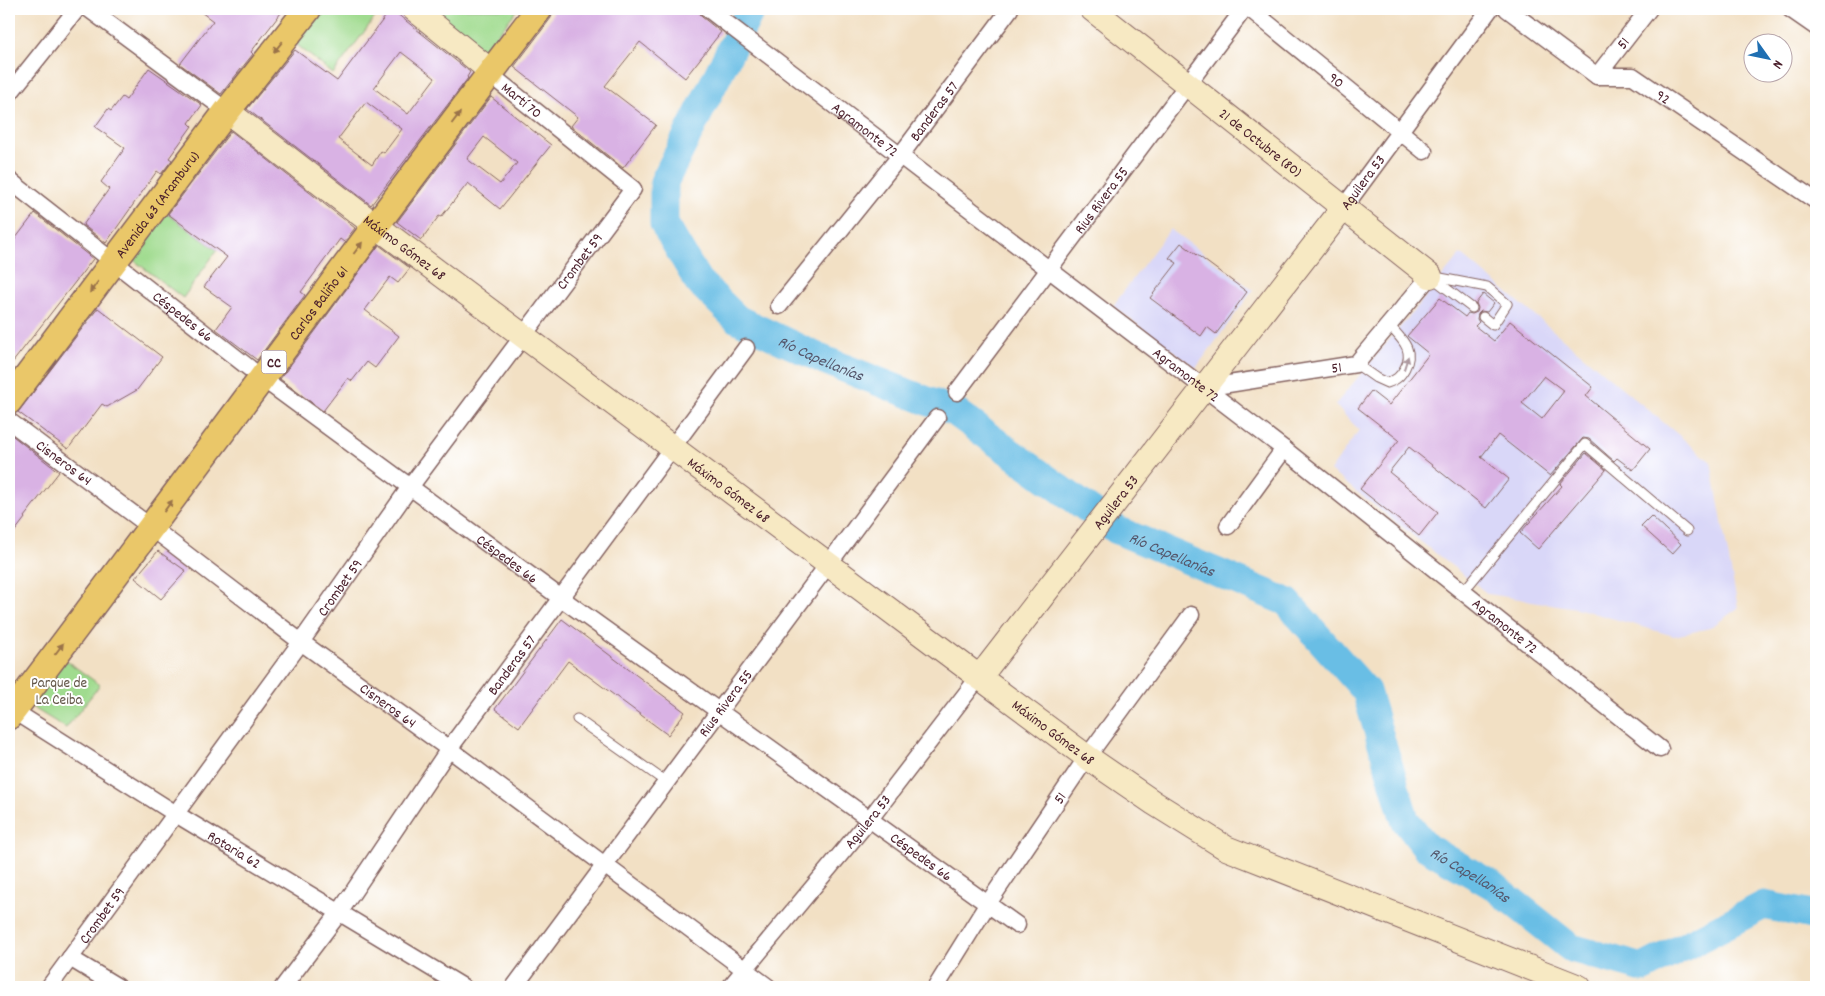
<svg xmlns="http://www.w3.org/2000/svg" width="1825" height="996" viewBox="0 0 1825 996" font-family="Dekko,sans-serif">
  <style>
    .built { fill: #d9d7f8 }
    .green { fill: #a0db8f; stroke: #757d5d }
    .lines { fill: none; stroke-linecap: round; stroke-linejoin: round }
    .river { stroke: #69bee5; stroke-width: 29 }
    .building { fill: #d9b2e4; fill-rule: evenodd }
    .lane-casing { stroke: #856361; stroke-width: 11 }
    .street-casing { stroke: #856361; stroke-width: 19 }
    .secondary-casing { stroke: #856361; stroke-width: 26 }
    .primary-casing { stroke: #856361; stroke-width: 29 }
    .lane { stroke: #fff; stroke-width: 9 }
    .street { stroke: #fff; stroke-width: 16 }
    .secondary { stroke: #f7e9c3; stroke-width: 24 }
    .primary { stroke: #eac769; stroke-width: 26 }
    .oneway { fill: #9a734a }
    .oneway2 { fill: #ae9aa0 }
    .labels { text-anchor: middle; stroke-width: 4; stroke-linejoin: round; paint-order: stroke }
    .shield { fill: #fff; stroke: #80626b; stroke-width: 1 }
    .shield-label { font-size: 14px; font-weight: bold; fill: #4a1f2b }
    .street-label { font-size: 15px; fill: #4a1f2b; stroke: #fff }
    .park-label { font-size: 15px; fill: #645749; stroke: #fff }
    .water-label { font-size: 16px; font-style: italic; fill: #55576c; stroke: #fff }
  </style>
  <rect width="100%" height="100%" fill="#fff"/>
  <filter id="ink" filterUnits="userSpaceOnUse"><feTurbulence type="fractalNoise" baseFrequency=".02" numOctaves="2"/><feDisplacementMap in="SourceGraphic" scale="10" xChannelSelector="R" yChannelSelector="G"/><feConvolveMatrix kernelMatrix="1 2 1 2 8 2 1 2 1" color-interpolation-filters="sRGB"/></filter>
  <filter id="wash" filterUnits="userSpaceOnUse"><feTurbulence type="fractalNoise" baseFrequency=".0096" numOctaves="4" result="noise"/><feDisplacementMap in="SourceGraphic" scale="20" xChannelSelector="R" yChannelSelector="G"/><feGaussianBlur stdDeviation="1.12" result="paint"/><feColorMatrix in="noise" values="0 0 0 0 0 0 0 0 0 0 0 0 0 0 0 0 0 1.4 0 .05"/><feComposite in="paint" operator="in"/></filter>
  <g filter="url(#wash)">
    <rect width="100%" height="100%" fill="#f2e0c4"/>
    <g class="built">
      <polygon points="1170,229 1253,290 1196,368 1113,306"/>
      <polygon points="1461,254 1711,462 1738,608 1710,628 1674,636 1576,608 1488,594 1330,471 1359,430 1335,405"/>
    </g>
    <g class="green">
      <polygon points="316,9 381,9 333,74 291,40"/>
      <polygon points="433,9 518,9 484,51"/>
      <polygon points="161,209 217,250 183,298 127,255"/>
      <polygon points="53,651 100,685 66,728 17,698"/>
    </g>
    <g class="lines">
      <path class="river" id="s1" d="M751,9L664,182V224L698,281L737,319L824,360L955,412L1117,530L1287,602L1366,691L1405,820L1426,847L1492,885L1571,948L1643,968L1764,905L1816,916"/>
    </g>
    <g id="blocks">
      <g class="building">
        <polygon points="197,9 284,9 251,52 253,54 221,94 180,64 213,21"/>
        <path d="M391,9L470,72L467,77L468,78L371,205L247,109L295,50L337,81ZM401,52L435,78L408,114L374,88ZM366,102L402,129L384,153L381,151L372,165L338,139Z"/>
        <polygon points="554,9 698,9 702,17 721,32 685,78 640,42 605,86 656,125 623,168 571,126 578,117 514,67 551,18"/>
        <polygon points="149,68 202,105 189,123 192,126 169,158 172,160 161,174 157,171 106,243 83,225 109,189 101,182 125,148 95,127 108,109 111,111 122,97 126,100"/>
        <path d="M491,97L551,145L500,209L468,183L441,217L439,216L421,240L397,222ZM484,137L517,163L500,184L467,159Z"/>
        <polygon points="231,131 355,228 344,242 340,239 301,292 305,295 257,360 216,329 232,307 204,287 227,257 168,214"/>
        <polygon points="35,213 93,259 9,367 9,247"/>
        <polygon points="1181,243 1247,292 1216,334 1207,327 1201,336 1150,298 1177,263 1169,258"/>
        <polygon points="379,245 410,268 398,283 390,277 365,310 399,336 375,368 367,362 352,381 348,378 323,411 280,379"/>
        <path d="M1483,294L1494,303L1487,312L1481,311L1478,314L1477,319L1479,322L1475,326L1494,341L1510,321L1593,387L1586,396L1650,449L1633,470L1617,458L1614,461L1589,439L1583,438L1550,476L1498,435L1481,457L1509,479L1486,508L1409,447L1389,472L1438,512L1419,536L1360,489L1399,440L1358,408L1371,391L1389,405L1429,354L1407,336L1440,298L1465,317L1468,313L1472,314L1477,312L1478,308L1476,303ZM1544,376L1564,391L1542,419L1522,403Z"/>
        <polygon points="98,308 162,357 137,390 107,407 102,404 68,449 18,412"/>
        <polygon points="9,433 59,472 24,517 25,518 9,539"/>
        <polygon points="1586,453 1606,470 1538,549 1520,533 1562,486 1560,484"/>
        <polygon points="1651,516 1681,544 1672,554 1641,526"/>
        <polygon points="158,551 186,571 161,599 135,578"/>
        <polygon points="562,619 685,712 668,735 568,661 519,727 495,709"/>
      </g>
    </g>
  </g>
  <g filter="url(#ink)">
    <use href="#blocks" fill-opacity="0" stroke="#856361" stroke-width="1"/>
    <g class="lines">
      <defs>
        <g id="lane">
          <polyline points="1472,308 1430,276 1487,287 1507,304 1493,325 1483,317"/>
          <path d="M1356,364L1376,378L1387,383C1396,380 1400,377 1405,368C1415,349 1401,339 1389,325"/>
          <polyline points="1463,592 1585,444 1687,531"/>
          <polyline points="577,719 666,782"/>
        </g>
        <g id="street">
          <polyline points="89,9 227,111"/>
          <path id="s2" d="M708,9L1284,449L1660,749"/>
          <path id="s3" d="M1250,9L1424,151"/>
          <path id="s4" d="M1507,9L1597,76H1633L1816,201"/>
          <polyline points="1790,9 1816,27"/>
          <path id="s5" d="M1597,76L1649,9"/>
          <polyline points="9,94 77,9"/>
          <path id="s6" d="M9,180L262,378L561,598L1017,925"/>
          <path id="s7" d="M1344,207L1490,9"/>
          <path id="s8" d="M779,306L900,156L1010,9"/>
          <path id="s9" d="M1203,388L1356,364L1430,276"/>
          <path id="s10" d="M957,392L1244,9"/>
          <path id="s11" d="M9,421L152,528L301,642L449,749L768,987"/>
          <polyline points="1228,526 1284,449"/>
          <path id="s12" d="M9,708L176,814L463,987"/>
          <polyline points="70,958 118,987"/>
          <path id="s13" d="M49,987L301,642L410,487L633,189L492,76"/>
          <path id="s14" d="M283,987L339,913L449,749L746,348"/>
          <path id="s15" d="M514,987L937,418"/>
          <path id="s16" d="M730,987L869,820L979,677"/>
          <path id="s17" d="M936,987L987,905L1087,757L1191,615"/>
        </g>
        <g id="secondary">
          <polyline points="414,9 482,64 492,76"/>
          <path id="s18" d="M1092,9L1430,276"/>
          <path id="s19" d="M227,111L355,210L979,677L1087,757L1154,803L1226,848L1579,987"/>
          <path id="s20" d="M979,677L989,665L1344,207"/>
        </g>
        <g id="primary">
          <path id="s21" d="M9,401L227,111L308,9"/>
          <path id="s22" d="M9,716C187,482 360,243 539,9"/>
        </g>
      </defs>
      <use href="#lane" class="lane-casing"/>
      <use href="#street" class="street-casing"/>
      <use href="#secondary" class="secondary-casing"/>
      <use href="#primary" class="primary-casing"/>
      <use href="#lane" class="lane"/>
      <use href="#street" class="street"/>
      <use href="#secondary" class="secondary"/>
      <use href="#primary" class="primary"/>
    </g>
    <defs><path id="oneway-solid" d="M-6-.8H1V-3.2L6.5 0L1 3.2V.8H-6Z" transform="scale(1.25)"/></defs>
    <g class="oneway">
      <use href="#oneway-solid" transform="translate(278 47) rotate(129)"/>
      <use href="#oneway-solid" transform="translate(456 118) rotate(-53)"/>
      <use href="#oneway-solid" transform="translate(358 248) rotate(-53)"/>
      <use href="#oneway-solid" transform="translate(94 287) rotate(127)"/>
      <use href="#oneway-solid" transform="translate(168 506) rotate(-54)"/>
      <use href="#oneway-solid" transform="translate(59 649) rotate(-53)"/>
    </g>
    <use class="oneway2" href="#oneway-solid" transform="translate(1406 363) rotate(-72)"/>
  </g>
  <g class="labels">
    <rect class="shield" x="261.5" y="350.5" width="25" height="23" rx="4"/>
    <g class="shield-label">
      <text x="274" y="367">CC</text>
    </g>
    <g class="street-label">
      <text dy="5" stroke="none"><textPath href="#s5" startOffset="42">51</textPath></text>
      <text dy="5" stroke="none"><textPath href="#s3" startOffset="112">90</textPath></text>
      <text dy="5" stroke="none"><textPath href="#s4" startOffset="185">92</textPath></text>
      <text transform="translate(522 100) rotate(39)" y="5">Martí 70</text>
      <text dy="5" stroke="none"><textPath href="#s8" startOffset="249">Banderas 57</textPath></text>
      <text dy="5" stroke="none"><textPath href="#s2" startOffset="198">Agramonte 72</textPath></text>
      <text dy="5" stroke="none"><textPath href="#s18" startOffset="215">21 de Octubre (80)</textPath></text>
      <text dy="5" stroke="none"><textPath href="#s7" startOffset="31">Aguilera 53</textPath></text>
      <text dy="5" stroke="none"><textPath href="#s10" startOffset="240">Rius Rivera 55</textPath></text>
      <text dy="5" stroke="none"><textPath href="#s21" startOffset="246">Avenida 63 (Aramburu)</textPath></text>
      <text dy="5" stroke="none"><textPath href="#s19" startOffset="224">Máximo Gómez 68</textPath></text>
      <text dy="5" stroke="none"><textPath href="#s13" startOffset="899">Crombet 59</textPath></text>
      <text dy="5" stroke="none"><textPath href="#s22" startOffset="516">Carlos Baliño 61</textPath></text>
      <text dy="5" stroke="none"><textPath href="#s6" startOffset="221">Céspedes 66</textPath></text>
      <text dy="5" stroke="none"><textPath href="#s9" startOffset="135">51</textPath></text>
      <text dy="5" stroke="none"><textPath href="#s2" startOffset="602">Agramonte 72</textPath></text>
      <text dy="5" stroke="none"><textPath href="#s11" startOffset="69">Cisneros 64</textPath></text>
      <text dy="5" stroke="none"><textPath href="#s19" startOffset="629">Máximo Gómez 68</textPath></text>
      <text dy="5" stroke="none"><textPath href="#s20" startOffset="222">Aguilera 53</textPath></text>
      <text dy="5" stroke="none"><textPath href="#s6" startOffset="626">Céspedes 66</textPath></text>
      <text dy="5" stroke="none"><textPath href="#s13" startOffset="494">Crombet 59</textPath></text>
      <text dy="5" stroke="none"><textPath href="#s2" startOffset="1008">Agramonte 72</textPath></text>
      <text dy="5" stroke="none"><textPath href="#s14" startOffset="395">Banderas 57</textPath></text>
      <text dy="5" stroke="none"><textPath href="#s15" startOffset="354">Rius Rivera 55</textPath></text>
      <text dy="5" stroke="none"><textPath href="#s11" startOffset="474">Cisneros 64</textPath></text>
      <text dy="5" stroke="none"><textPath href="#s19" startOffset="1034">Máximo Gómez 68</textPath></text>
      <text dy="5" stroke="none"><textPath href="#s17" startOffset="226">51</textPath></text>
      <text dy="5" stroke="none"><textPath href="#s16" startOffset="215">Aguilera 53</textPath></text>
      <text dy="5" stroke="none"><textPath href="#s12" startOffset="266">Rotaria 62</textPath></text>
      <text dy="5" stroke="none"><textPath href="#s6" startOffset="1136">Céspedes 66</textPath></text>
      <text dy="5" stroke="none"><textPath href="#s13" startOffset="89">Crombet 59</textPath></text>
    </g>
    <g class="park-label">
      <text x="59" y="687">Parque de<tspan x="59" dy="17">La Ceiba</tspan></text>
    </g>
    <g class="water-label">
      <text dy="6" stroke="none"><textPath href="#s1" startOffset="449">Río Capellanías</textPath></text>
      <text dy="6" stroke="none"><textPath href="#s1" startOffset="854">Río Capellanías</textPath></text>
      <text dy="6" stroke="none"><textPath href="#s1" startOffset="1319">Río Capellanías</textPath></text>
    </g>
  </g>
  <rect width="1825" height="996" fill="none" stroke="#fff" stroke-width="30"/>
  <g transform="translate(1768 58) rotate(123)"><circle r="24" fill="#ffffff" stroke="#b7a5aa"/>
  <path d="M0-4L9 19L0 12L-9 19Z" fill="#1f6fb2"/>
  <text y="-8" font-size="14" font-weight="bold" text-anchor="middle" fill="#4a1f2b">N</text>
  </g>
</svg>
